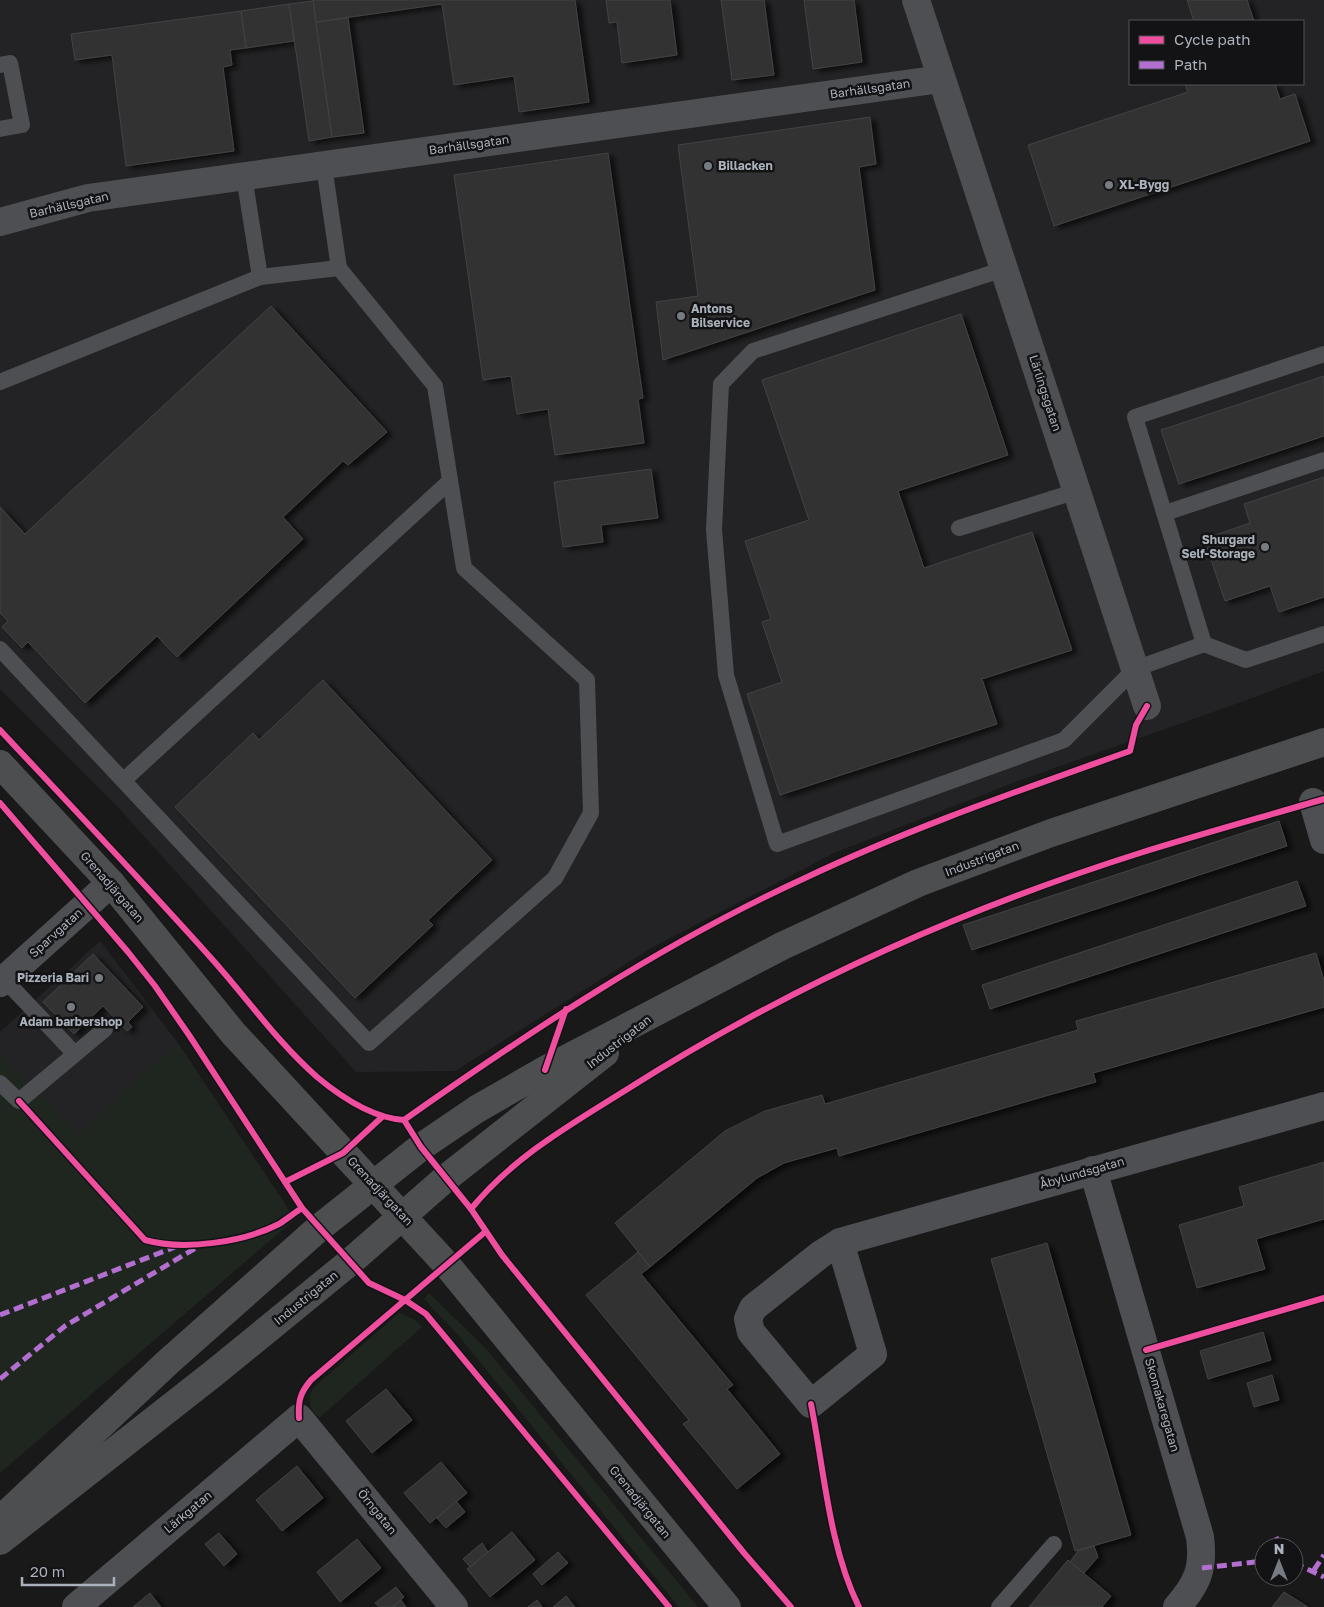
<svg xmlns="http://www.w3.org/2000/svg" width="1324" height="1607" viewBox="0 0 1324 1607" font-family="'Golos Text',sans-serif">
  <style>
    .built { fill: #232325; fill-rule: evenodd }
    .green { fill: #1f261f }
    .building { fill: #323233; stroke: #414345; filter: url(#shadow) }
    .lines { fill: none; stroke-linecap: round; stroke-linejoin: round }
    .lane { stroke: #4d4f52; stroke-width: 16 }
    .street { stroke: #4d4f52; stroke-width: 28 }
    .secondary { stroke: #4c4e50; stroke-width: 28 }
    .quiet { stroke: #b36fd0; stroke-width: 5; stroke-dasharray: 10 5; stroke-linecap: butt }
    .cycleway-casing { stroke: #131315; stroke-width: 9 }
    .cycleway { stroke: #ef4d9e; stroke-width: 6 }
    .poi-dot { fill: #777c82; stroke: #131315; stroke-width: 2 }
    .labels { text-anchor: middle; stroke-width: 5; stroke-linejoin: round; paint-order: stroke }
    .street-label { font-size: 12px; fill: #aab1ba; stroke: #131315 }
    .poi-label { font-size: 12px; font-weight: bold; fill: #aab1ba; stroke: #131315; text-anchor: start }
  </style>
  <defs>
    <filter id="shadow"><feDropShadow dx="5.5" dy="3" stdDeviation="2.5" flood-color="#0009"/></filter>
  </defs>
  <rect width="100%" height="100%" fill="#191919"/>
  <g class="built">
    <path d="M0,0H1324V671L1247,700L1018,781L834,853L651,948L455,1071L356,1072L115,804L0,689ZM1130,21H1303V84H1130Z"/>
    <polygon points="100,941 178,1043 78,1135 0,1054 0,1032"/>
  </g>
  <g class="green">
    <polygon points="178,1043 295,1219 0,1473 0,1054 78,1134"/>
    <polygon points="429,1293 487,1350 698,1607 679,1607 458,1335 424,1299"/>
    <path d="M399,1313L414,1319L422,1327L319,1418C309,1408 307,1400 313,1388Z"/>
  </g>
  <g class="building">
    <polygon points="575,0 589,102 519,112 514,76 454,85 442,4 316,22 313,0"/>
    <polygon points="606,0 670,0 677,55 622,63 617,22 609,23"/>
    <polygon points="721,0 764,0 774,75 732,80"/>
    <polygon points="804,0 854,0 862,62 813,69"/>
    <polygon points="1187,0 1247,0 1254,21 1194,21"/>
    <polygon points="313,1 332,137 309,141 289,4"/>
    <polygon points="289,4 294,41 246,48 241,11"/>
    <polygon points="241,11 246,48 230,50 232,65 223,67 234,151 126,166 112,55 75,60 71,34"/>
    <polygon points="348,18 364,133 332,137 316,22"/>
    <polygon points="1185,84 1275,84 1280,99 1295,94 1310,141 1054,226 1028,145 1188,92"/>
    <polygon points="870,117 876,164 859,167 875,290 663,360 656,302 698,296 678,145"/>
    <polygon points="608,153 643,398 638,399 644,443 555,455 548,409 517,414 511,376 483,380 454,175"/>
    <polygon points="271,306 387,432 348,465 343,461 283,517 303,539 177,657 157,636 85,703 28,642 22,648 2,627 8,621 0,613 0,507 25,534"/>
    <polygon points="961,314 1008,455 898,491 924,568 1032,532 1072,650 982,679 997,724 780,795 747,694 782,682 762,622 771,619 745,541 809,520 762,380"/>
    <polygon points="1324,376 1324,436 1179,484 1161,430"/>
    <polygon points="651,469 658,518 601,525 603,542 563,547 554,482"/>
    <polygon points="1324,477 1324,597 1279,612 1270,586 1225,601 1204,539 1250,523 1244,504"/>
    <polygon points="323,680 492,860 428,920 433,925 355,998 175,807 253,733 259,740"/>
    <polygon points="1279,821 1287,846 972,950 963,925"/>
    <polygon points="1297,881 1306,906 990,1009 982,985"/>
    <polygon points="1316,953 1324,981 1324,1007 1093,1073 1096,1082 1056,1093 839,1156 837,1148 784,1163 757,1178 650,1267 615,1223 725,1131 765,1111 822,1095 825,1104 1078,1030 1076,1021"/>
    <polygon points="93,954 143,1007 128,1022 132,1027 127,1031 103,1006 74,1034 43,1002"/>
    <polygon points="1324,1162 1324,1219 1256,1239 1265,1269 1197,1288 1179,1225 1244,1206 1239,1187"/>
    <polygon points="1047,1243 1131,1535 1075,1551 991,1259"/>
    <polygon points="638,1252 650,1267 641,1274 733,1385 727,1389 780,1454 737,1489 683,1424 689,1420 586,1295"/>
    <polygon points="1263,1332 1271,1360 1208,1379 1200,1351"/>
    <polygon points="1272,1375 1279,1400 1254,1407 1247,1383"/>
    <polygon points="386,1389 412,1420 372,1453 346,1421"/>
    <polygon points="441,1462 467,1493 430,1523 404,1493"/>
    <polygon points="297,1466 323,1498 282,1531 256,1500"/>
    <polygon points="456,1501 465,1512 446,1528 437,1518"/>
    <polygon points="512,1532 535,1560 490,1597 467,1569"/>
    <polygon points="219,1533 237,1554 224,1566 205,1544"/>
    <polygon points="357,1539 381,1568 340,1602 317,1572"/>
    <polygon points="482,1543 488,1552 470,1567 463,1559"/>
    <polygon points="1094,1546 1098,1557 1084,1573 1070,1562 1078,1551"/>
    <polygon points="558,1552 568,1563 542,1585 533,1574"/>
    <polygon points="1068,1560 1111,1596 1102,1607 1029,1607"/>
    <polygon points="396,1587 404,1597 392,1607 379,1607 375,1603"/>
    <polygon points="1284,1592 1308,1607 1272,1607"/>
    <polygon points="150,1593 161,1607 133,1607"/>
    <polygon points="566,1596 575,1607 553,1607"/>
    <polygon points="401,1600 406,1607 392,1607"/>
    <polygon points="537,1600 542,1607 528,1607"/>
  </g>
  <g class="lines">
    <g class="lane">
      <polyline points="0,65 10,63 22,125 0,129"/>
      <polyline points="324,166 339,268"/>
      <polyline points="244,176 260,277"/>
      <polyline points="1004,269 753,351 721,384 714,530 726,675 777,844 1064,740 1135,669 1204,644 1246,660 1324,634"/>
      <polyline points="0,382 260,277 339,268 435,386 464,568 587,680 591,813 555,878 369,1043 0,649"/>
      <polyline points="1165,513 1324,460"/>
      <polyline points="959,528 1077,491"/>
      <polyline points="1204,644 1135,417 1324,354"/>
      <polyline points="124,780 450,481"/>
      <polyline points="4,979 75,1054"/>
      <polyline points="0,1083 19,1101 105,1029"/>
      <polyline points="999,1607 1054,1544"/>
    </g>
    <g class="street">
      <polyline points="916,0 1147,706"/>
      <polyline points="0,222 88,198 941,79"/>
      <polyline points="1313,802 1324,840"/>
      <polyline points="0,983 111,883"/>
      <path d="M1093,1170L1200,1537C1204,1568 1198,1583 1177,1607"/>
      <polyline points="840,1242 873,1354 811,1404 751,1332 748,1319 753,1308 821,1254 840,1242 1324,1106"/>
      <polyline points="76,1607 299,1418 454,1607"/>
    </g>
    <g class="secondary">
      <polyline points="0,764 111,883 233,1033 447,1265 727,1607"/>
      <polyline points="0,1520 168,1362 319,1228 421,1147 477,1109 545,1070 782,946 918,883 1051,833 1324,742"/>
      <polyline points="0,1541 214,1373 350,1262 446,1178 605,1053"/>
    </g>
    <g class="quiet">
      <polyline points="0,1315 175,1247"/>
      <polyline points="0,1379 65,1326 199,1246"/>
      <polyline points="1276,1537 1281,1547"/>
      <polyline points="1294,1563 1324,1577"/>
      <polyline points="1202,1568 1264,1561"/>
      <polyline points="1314,1570 1324,1555"/>
    </g>
    <defs>
      <g id="cycleway">
        <path d="M0,730C71,806 142,881 211,958C247,998 277,1042 317,1077C341,1097 373,1118 404,1120L421,1147L471,1209L502,1255L744,1553L791,1607"/>
        <polyline points="0,803 128,952 155,986 189,1035 302,1208 369,1283 405,1300 426,1314 669,1607"/>
        <polyline points="545,1070 566,1009"/>
        <path d="M19,1101L145,1240C184,1251 244,1242 279,1224C287,1219 294,1213 302,1208"/>
        <path d="M404,1120C532,1030 663,943 805,878C910,828 1021,790 1130,751L1136,725L1147,706"/>
        <polyline points="285,1182 343,1153 382,1117"/>
        <path d="M471,1209C513,1157 570,1125 626,1090C785,989 960,910 1140,853C1201,834 1263,817 1324,799"/>
        <polyline points="1146,1350 1324,1298"/>
        <path d="M811,1404C824,1469 829,1547 859,1607"/>
        <path d="M299,1418C298,1401 300,1393 311,1380L485,1232"/>
      </g>
    </defs>
    <use href="#cycleway" class="cycleway-casing"/>
    <use href="#cycleway" class="cycleway"/>
  </g>
  <g class="poi-dot">
    <circle cx="708" cy="166" r="5"/>
    <circle cx="1109" cy="185" r="5"/>
    <circle cx="681" cy="316" r="5"/>
    <circle cx="1265" cy="547" r="5"/>
    <circle cx="99" cy="978" r="5"/>
    <circle cx="71" cy="1007" r="5"/>
  </g>
  <g class="labels">
    <g class="street-label">
      <text transform="translate(870 89) rotate(-8)" y="4">Barhällsgatan</text>
      <text transform="translate(469 145) rotate(-8)" y="4">Barhällsgatan</text>
      <text transform="translate(69 205) rotate(-13)" y="4">Barhällsgatan</text>
      <text transform="translate(1045 393) rotate(72)" y="4">Lärlingsgatan</text>
      <text transform="translate(982 859) rotate(-21)" y="4">Industrigatan</text>
      <text transform="translate(112 887) rotate(49)" y="4">Grenadjärgatan</text>
      <text transform="translate(56 933) rotate(-42)" y="4">Sparvgatan</text>
      <text transform="translate(619 1042) rotate(-38)" y="4">Industrigatan</text>
      <text transform="translate(1082 1173) rotate(-16)" y="4">Åbylundsgatan</text>
      <text transform="translate(380 1191) rotate(47)" y="4">Grenadjärgatan</text>
      <text transform="translate(306 1298) rotate(-39)" y="4">Industrigatan</text>
      <text transform="translate(1162 1405) rotate(74)" y="4">Skomakaregatan</text>
      <text transform="translate(640 1502) rotate(51)" y="4">Grenadjärgatan</text>
      <text transform="translate(188 1512) rotate(-40)" y="4">Lärkgatan</text>
      <text transform="translate(377 1512) rotate(51)" y="4">Örngatan</text>
    </g>
    <g class="poi-label">
      <text x="718" y="170">Billacken</text>
      <text x="1119" y="189">XL-Bygg</text>
      <text x="691" y="313">Antons<tspan x="691" dy="14">Bilservice</tspan></text>
      <text x="1255" y="544" text-anchor="end">Shurgard<tspan x="1255" dy="14">Self-Storage</tspan></text>
      <text x="89" y="982" text-anchor="end">Pizzeria Bari</text>
      <text x="71" y="1026" text-anchor="middle">Adam barbershop</text>
    </g>
  </g>
  <rect x="1129" y="20" width="175" height="65" fill="#131315" stroke="#4f5257"/>
  <rect x="1139" y="36" width="25" height="8" fill="#ef4d9e" stroke="#4f5257"/>
  <text x="1174" y="45" font-size="15" fill="#aab1ba">Cycle path</text>
  <rect x="1139" y="61" width="25" height="8" fill="#b36fd0" stroke="#4f5257"/>
  <text x="1174" y="70" font-size="15" fill="#aab1ba">Path</text>
  <g transform="translate(1279 1562)"><circle r="24" fill="#131315" stroke="#4f5257"/>
  <path d="M0-4L9 19L0 12L-9 19Z" fill="#777c82"/>
  <text y="-8" font-size="14" font-weight="bold" text-anchor="middle" fill="#aab1ba">N</text>
  </g>
  <path d="M22 1577v8h92v-8" fill="none" stroke="#aab1ba" stroke-width="2.5"/>
  <text x="30" y="1577" font-size="15" fill="#aab1ba" stroke="#131315" stroke-width="4" paint-order="stroke">20 m</text>
</svg>
